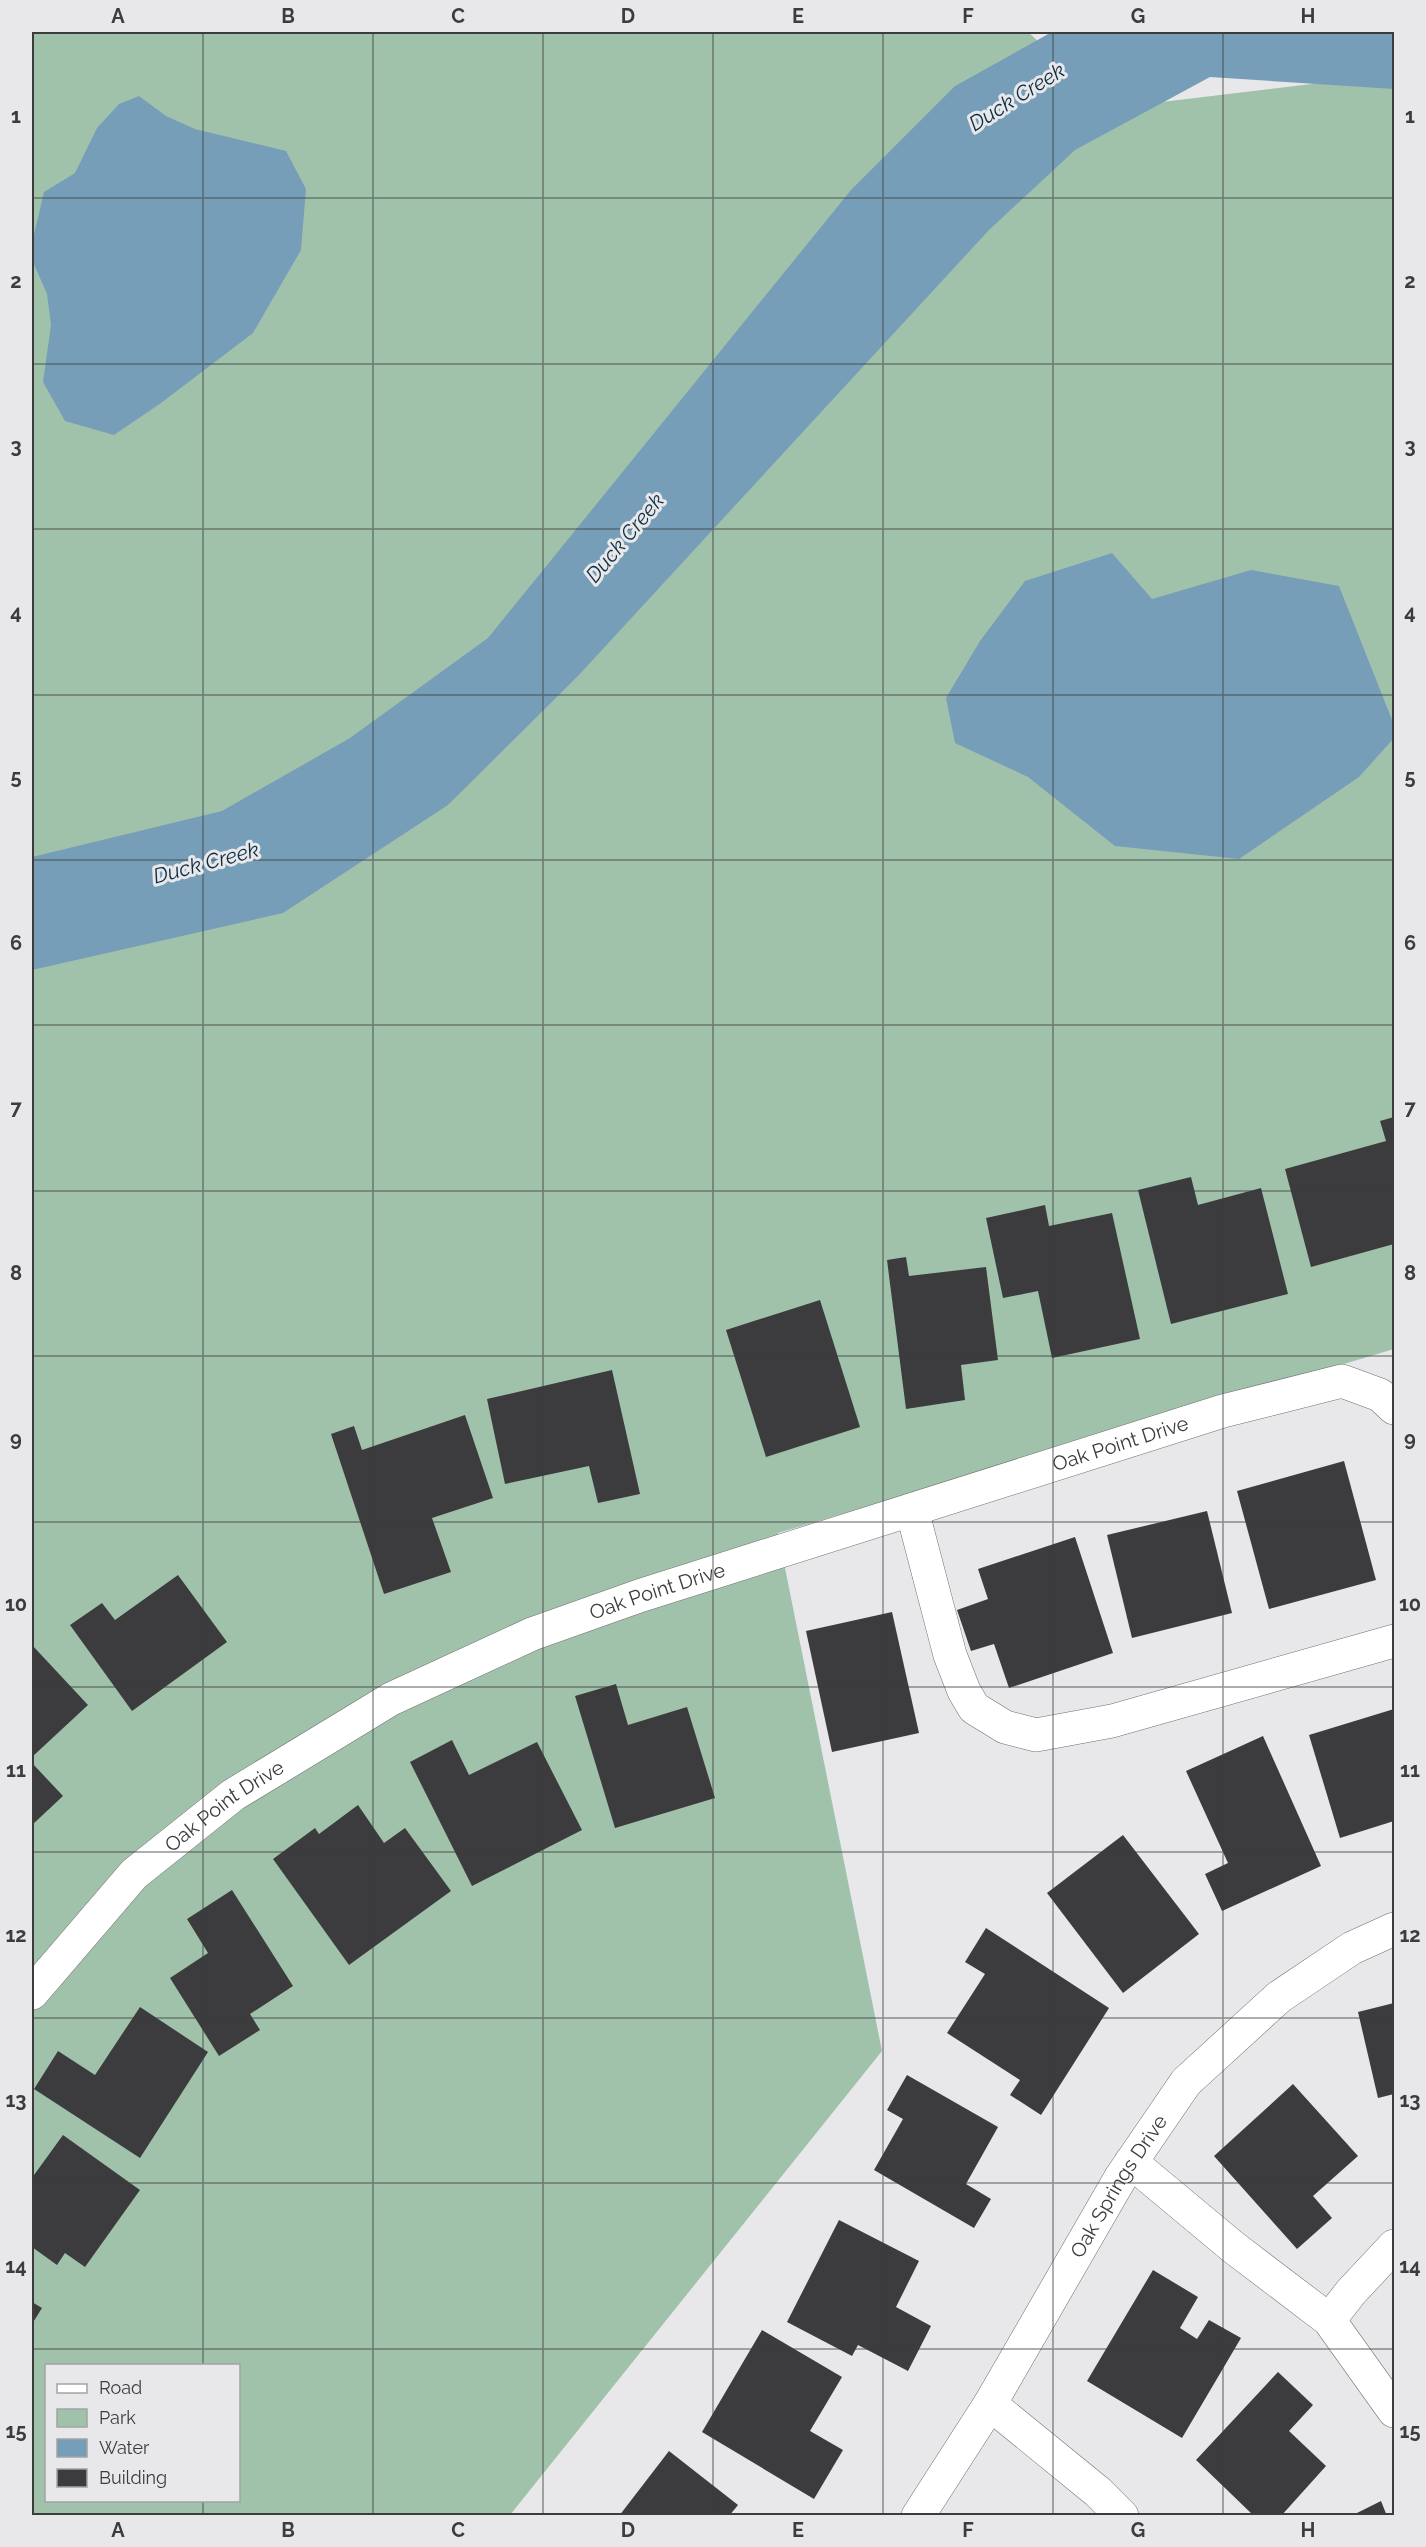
<svg xmlns="http://www.w3.org/2000/svg" width="1426" height="2547" viewBox="0 0 1426 2547" font-family="Raleway,sans-serif">
  <style>
    .green { fill: #a1c2aa; fill-rule: evenodd }
    .water { fill: #779eb8 }
    .building { fill: #3c3c3f }
    .lines { fill: none; stroke-linecap: round; stroke-linejoin: round }
    .minor-casing { stroke: #706f72; stroke-width: 34 }
    .minor { stroke: #fff; stroke-width: 33 }
    .grid { fill: none; stroke: #3c3c3d; stroke-width: 1.5; stroke-opacity: 0.55 }
    .labels { text-anchor: middle; stroke-width: 6; stroke-linejoin: round; paint-order: stroke }
    .street-label { font-size: 20px; fill: #3c3c3d; stroke: #e8e7ea }
    .water-label { font-size: 21px; font-style: italic; fill: #0b2d40; stroke: #e8e7ea }
    .neatline { fill: none; stroke: #3c3c3d; stroke-width: 2 }
    .grid-label { font-size: 20px; text-anchor: middle; font-weight: bold; fill: #3c3c3d }
  </style>
  <rect width="100%" height="100%" fill="#e8e7ea"/>
  <path class="green" d="M32,32H1028L1112,108L1394,74V1349L778,1533L882,2051L510,2515L32,2516ZM46,2366H238V2500H46Z"/>
  <g class="water">
    <polygon points="1052,32 1394,32 1394,89 1210,77 1075,150 989,230 578,676 448,805 283,913 32,970 32,857 222,811 350,738 488,638 851,190 955,86"/>
    <polygon points="139,96 166,116 195,129 286,151 306,189 301,250 253,333 161,403 114,435 65,421 43,382 51,325 47,294 32,260 32,243 44,192 75,173 97,128 119,104"/>
    <polygon points="1112,553 1152,599 1251,570 1339,586 1394,725 1394,738 1359,777 1239,859 1115,846 1028,777 955,743 946,698 980,641 1025,581"/>
  </g>
  <g class="building">
    <polygon points="1394,1117 1394,1244 1311,1267 1285,1169 1386,1141 1380,1121"/>
    <polygon points="1191,1177 1198,1205 1261,1188 1288,1294 1171,1324 1138,1190"/>
    <polygon points="1045,1205 1049,1226 1112,1213 1140,1339 1052,1358 1038,1291 1003,1298 986,1218"/>
    <polygon points="906,1257 909,1276 986,1267 998,1360 961,1365 965,1400 906,1409 887,1260"/>
    <polygon points="820,1300 860,1427 766,1457 726,1330"/>
    <polygon points="612,1370 640,1494 598,1503 589,1466 505,1484 487,1399"/>
    <polygon points="465,1415 493,1498 432,1518 451,1572 384,1594 331,1434 354,1426 362,1450"/>
    <polygon points="1344,1461 1376,1580 1269,1609 1237,1491"/>
    <polygon points="1207,1511 1232,1613 1132,1638 1107,1535"/>
    <polygon points="1075,1537 1113,1653 1009,1688 994,1644 971,1651 957,1610 988,1599 978,1569"/>
    <polygon points="178,1575 227,1642 132,1711 70,1625 102,1603 115,1620"/>
    <polygon points="892,1612 919,1733 832,1752 806,1631"/>
    <polygon points="32,1645 88,1705 32,1757"/>
    <polygon points="616,1684 628,1725 687,1707 715,1798 615,1828 575,1696"/>
    <polygon points="1394,1709 1394,1821 1340,1838 1309,1735"/>
    <polygon points="1263,1736 1321,1866 1222,1911 1205,1874 1228,1863 1186,1771"/>
    <polygon points="452,1740 469,1775 537,1742 582,1830 472,1886 410,1762"/>
    <polygon points="32,1763 63,1796 32,1825"/>
    <polygon points="358,1805 384,1843 405,1828 451,1891 349,1965 273,1859 315,1828 319,1834"/>
    <polygon points="1123,1835 1199,1934 1123,1993 1047,1893"/>
    <polygon points="232,1890 293,1986 250,2014 260,2030 219,2056 170,1978 208,1953 187,1919"/>
    <polygon points="986,1928 1109,2008 1041,2115 1010,2095 1020,2080 947,2033 985,1974 965,1962"/>
    <polygon points="1394,2003 1394,2094 1378,2098 1358,2012"/>
    <polygon points="140,2007 208,2052 140,2158 34,2089 58,2051 95,2075"/>
    <polygon points="907,2075 998,2127 966,2184 991,2199 974,2228 874,2170 903,2119 887,2110"/>
    <polygon points="1293,2084 1358,2156 1313,2196 1332,2218 1297,2249 1214,2156"/>
    <polygon points="63,2135 140,2190 85,2267 65,2253 57,2265 32,2247 32,2173 34,2175"/>
    <polygon points="839,2220 919,2261 896,2307 931,2326 908,2371 858,2345 852,2356 787,2322"/>
    <polygon points="1153,2270 1198,2297 1180,2328 1197,2339 1209,2320 1241,2338 1182,2438 1087,2381"/>
    <polygon points="32,2302 42,2308 32,2324"/>
    <polygon points="762,2330 842,2377 810,2431 843,2450 814,2499 702,2432"/>
    <polygon points="1278,2372 1313,2405 1289,2431 1326,2466 1281,2516 1254,2516 1196,2460"/>
    <polygon points="669,2451 738,2505 729,2516 619,2516"/>
    <polygon points="1381,2501 1387,2516 1351,2516"/>
  </g>
  <g class="lines">
    <defs>
      <g id="minor">
        <polyline points="912,1510 950,1655 964,1691 974,1708 1005,1727 1036,1735 1112,1721 1394,1641"/>
        <path id="s1" d="M32,1993L134,1874L233,1795L391,1699L532,1634L639,1596L1223,1411L1342,1381L1380,1395L1394,1408"/>
        <polyline points="1131,2162 1233,2247 1329,2320 1394,2411"/>
        <polyline points="1329,2320 1351,2292 1394,2246"/>
        <polyline points="990,2404 1098,2492 1122,2516"/>
        <path id="s2" d="M918,2516L990,2404L1121,2177L1186,2082L1279,1997L1352,1948L1394,1929"/>
      </g>
    </defs>
    <use href="#minor" class="minor-casing"/>
    <use href="#minor" class="minor"/>
  </g>
  <path class="grid" d="M203,32V2366M373,32V2516M543,32V2516M713,32V2516M883,32V2516M1053,32V2516M1223,32V2516M32,198H1394M32,364H1394M32,529H1394M32,695H1394M32,860H1394M32,1025H1394M32,1191H1394M32,1356H1394M32,1522H1394M32,1687H1394M32,1852H1394M32,2018H1394M32,2183H1394M32,2349H1394M203,2500V2516"/>
  <g class="labels">
    <g class="street-label">
      <text dy="7" stroke="none"><textPath href="#s1" startOffset="1242">Oak Point Drive</textPath></text>
      <text dy="7" stroke="none"><textPath href="#s1" startOffset="756">Oak Point Drive</textPath></text>
      <text dy="7" stroke="none"><textPath href="#s1" startOffset="270">Oak Point Drive</textPath></text>
      <text dy="7" stroke="none"><textPath href="#s2" startOffset="386">Oak Springs Drive</textPath></text>
    </g>
    <g class="water-label">
      <text transform="translate(1017 97) rotate(-32)" y="7">Duck Creek</text>
      <text transform="translate(625 538) rotate(-50)" y="7">Duck Creek</text>
      <text transform="translate(206 863) rotate(-15)" y="7">Duck Creek</text>
    </g>
  </g>
  <rect width="1426" height="2547" fill="none" stroke="#e8e7ea" stroke-width="66"/>
  <rect x="45" y="2364" width="195" height="138" fill="#e8e7ea" stroke="#a3a3a5" stroke-width="1.5"/>
  <rect x="57" y="2384" width="30" height="9" fill="#ffffff" stroke="#a3a3a5" stroke-width="1.5"/>
  <text x="99" y="2394" font-size="18" fill="#3c3c3d">Road</text>
  <rect x="57" y="2409" width="30" height="18" fill="#a1c2aa" stroke="#a3a3a5" stroke-width="1.5"/>
  <text x="99" y="2424" font-size="18" fill="#3c3c3d">Park</text>
  <rect x="57" y="2439" width="30" height="18" fill="#779eb8" stroke="#a3a3a5" stroke-width="1.5"/>
  <text x="99" y="2454" font-size="18" fill="#3c3c3d">Water</text>
  <rect x="57" y="2469" width="30" height="18" fill="#3c3c3f" stroke="#a3a3a5" stroke-width="1.5"/>
  <text x="99" y="2484" font-size="18" fill="#3c3c3d">Building</text>
  <rect x="33" y="33" width="1360" height="2481" class="neatline"/>
  <g class="grid-label">
    <text x="118" y="23">A</text>
    <text x="288" y="23">B</text>
    <text x="458" y="23">C</text>
    <text x="628" y="23">D</text>
    <text x="798" y="23">E</text>
    <text x="968" y="23">F</text>
    <text x="1138" y="23">G</text>
    <text x="1308" y="23">H</text>
    <text x="16" y="123">1</text>
    <text x="1410" y="123">1</text>
    <text x="16" y="288">2</text>
    <text x="1410" y="288">2</text>
    <text x="16" y="453">3</text>
    <text x="1410" y="453">3</text>
    <text x="16" y="619">4</text>
    <text x="1410" y="619">4</text>
    <text x="16" y="784">5</text>
    <text x="1410" y="784">5</text>
    <text x="16" y="950">6</text>
    <text x="1410" y="950">6</text>
    <text x="16" y="1115">7</text>
    <text x="1410" y="1115">7</text>
    <text x="16" y="1280">8</text>
    <text x="1410" y="1280">8</text>
    <text x="16" y="1446">9</text>
    <text x="1410" y="1446">9</text>
    <text x="16" y="1611">10</text>
    <text x="1410" y="1611">10</text>
    <text x="16" y="1777">11</text>
    <text x="1410" y="1777">11</text>
    <text x="16" y="1942">12</text>
    <text x="1410" y="1942">12</text>
    <text x="16" y="2107">13</text>
    <text x="1410" y="2107">13</text>
    <text x="16" y="2273">14</text>
    <text x="1410" y="2273">14</text>
    <text x="16" y="2438">15</text>
    <text x="1410" y="2438">15</text>
    <text x="118" y="2537">A</text>
    <text x="288" y="2537">B</text>
    <text x="458" y="2537">C</text>
    <text x="628" y="2537">D</text>
    <text x="798" y="2537">E</text>
    <text x="968" y="2537">F</text>
    <text x="1138" y="2537">G</text>
    <text x="1308" y="2537">H</text>
  </g>
</svg>
